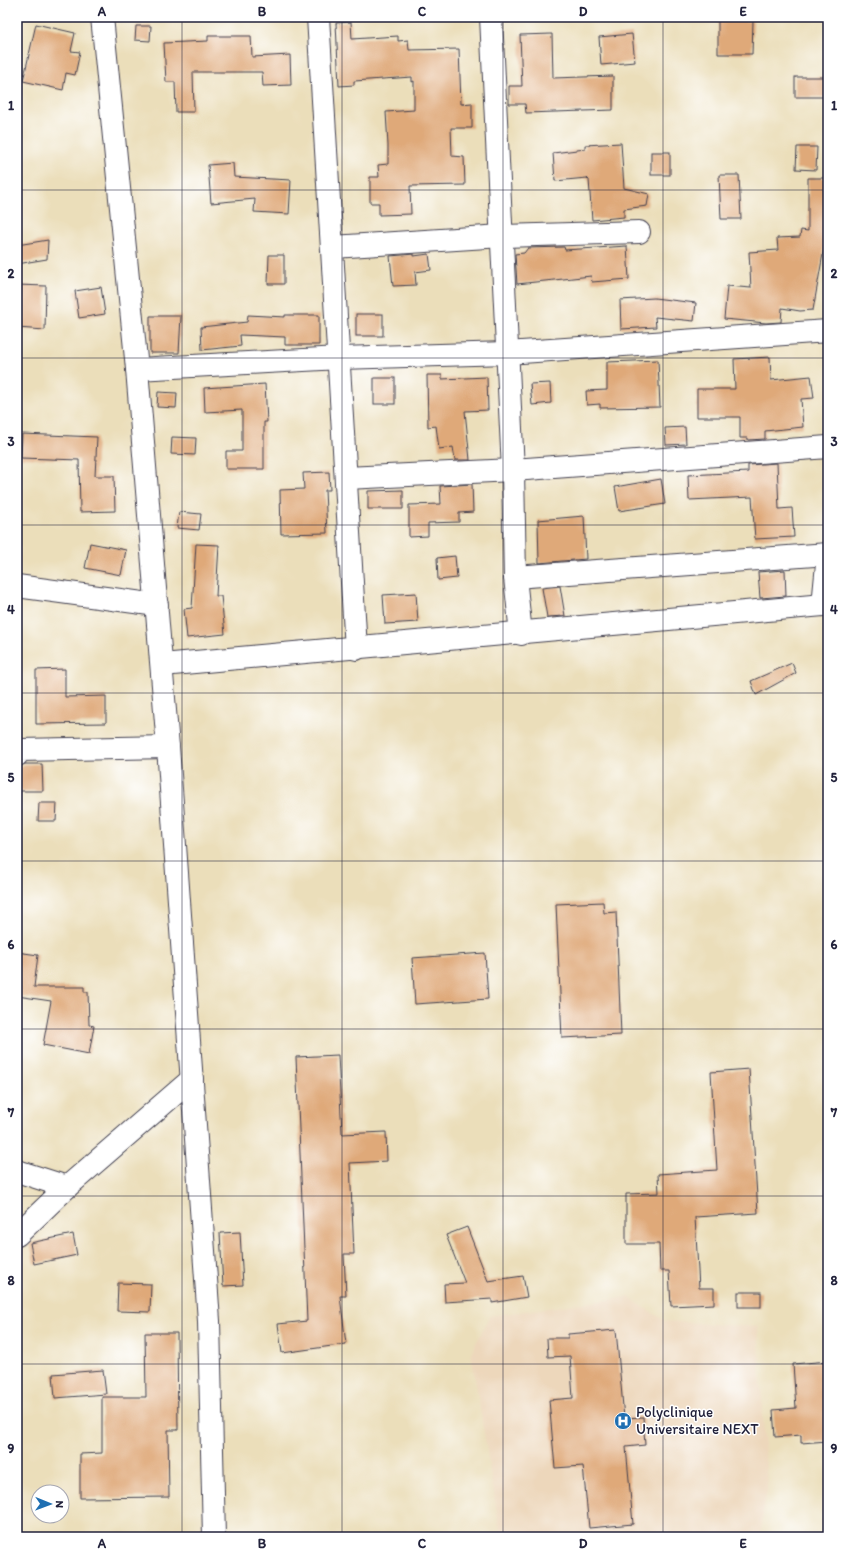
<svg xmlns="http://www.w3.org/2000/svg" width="845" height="1554" viewBox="0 0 845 1554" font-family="Itim,sans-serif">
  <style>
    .built { fill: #edd7bb }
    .building { fill: #dfa979 }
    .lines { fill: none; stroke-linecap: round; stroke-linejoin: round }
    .minor-casing { stroke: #403e4e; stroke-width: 24 }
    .minor { stroke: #fff; stroke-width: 22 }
    .grid { fill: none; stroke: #22223b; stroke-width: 1; stroke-opacity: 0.55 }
    .labels { text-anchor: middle; stroke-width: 3; stroke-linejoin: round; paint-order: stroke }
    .poi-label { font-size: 15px; fill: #22223b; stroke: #fff; text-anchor: start }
    .neatline { fill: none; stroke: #22223b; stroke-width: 1.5 }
    .grid-label { font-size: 13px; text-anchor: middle; font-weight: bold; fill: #22223b }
  </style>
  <rect width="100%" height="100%" fill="#fff"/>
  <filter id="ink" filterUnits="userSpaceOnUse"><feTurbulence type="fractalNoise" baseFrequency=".025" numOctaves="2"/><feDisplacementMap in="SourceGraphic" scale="8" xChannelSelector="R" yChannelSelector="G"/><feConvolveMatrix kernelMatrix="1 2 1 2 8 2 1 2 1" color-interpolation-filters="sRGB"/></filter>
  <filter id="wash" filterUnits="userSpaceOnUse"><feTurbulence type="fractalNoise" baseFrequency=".012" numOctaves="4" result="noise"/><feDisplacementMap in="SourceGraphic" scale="16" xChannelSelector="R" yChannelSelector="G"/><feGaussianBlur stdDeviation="0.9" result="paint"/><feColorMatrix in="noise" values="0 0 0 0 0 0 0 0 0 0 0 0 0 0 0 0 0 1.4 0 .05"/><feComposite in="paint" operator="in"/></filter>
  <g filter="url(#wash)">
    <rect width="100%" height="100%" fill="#ebdeba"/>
    <polygon class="built" points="628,1297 665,1321 758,1327 767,1489 760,1537 501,1537 471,1353 490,1316"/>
    <g id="blocks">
      <g class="building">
        <polygon points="718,20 753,21 752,54 718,54"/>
        <polygon points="351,22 352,39 398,36 398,41 408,40 409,50 459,49 461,104 472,103 472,128 451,128 452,156 464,157 465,185 410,186 411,214 379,215 379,203 370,203 370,177 379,177 378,165 388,164 388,145 386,112 414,110 414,81 412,82 412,77 354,81 354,85 339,86 336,23"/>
        <polygon points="36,24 75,33 71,51 80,52 75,75 66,73 63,90 23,81"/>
        <polygon points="136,26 151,26 150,41 135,40"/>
        <polygon points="552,34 553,78 613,76 613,110 526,113 525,104 509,104 509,86 522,86 520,35"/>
        <polygon points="632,34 635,62 601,65 599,37"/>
        <polygon points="208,36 251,36 252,57 290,55 291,85 263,86 262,72 193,72 194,112 176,112 175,82 166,82 164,43 208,41"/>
        <rect x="795" y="77" width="33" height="20"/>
        <polygon points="621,143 624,188 649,194 647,206 624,209 624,217 592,220 589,180 587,178 555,181 553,153 585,149 585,145"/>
        <polygon points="797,147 817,147 816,170 796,169"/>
        <rect x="651" y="152" width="19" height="23"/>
        <polygon points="233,163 234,177 291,180 289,214 254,212 255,199 211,203 208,165"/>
        <polygon points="719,175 739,175 741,219 721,219"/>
        <polygon points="808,178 828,178 828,226 813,310 800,311 782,308 781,322 766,323 724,319 727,286 751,288 749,252 778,250 777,238 800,237 801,230 808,231"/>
        <polygon points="48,240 47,259 17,264 17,245"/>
        <polygon points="627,246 629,279 592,282 591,276 517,284 515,254 524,253 528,248 564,247 565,250"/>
        <polygon points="414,254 414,256 429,254 431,270 415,272 416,285 393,286 390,256"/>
        <polygon points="269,255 284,255 284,284 268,284"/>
        <polygon points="17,285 46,286 45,330 17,328"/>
        <polygon points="101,287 105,314 79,318 75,291"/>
        <polygon points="654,298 696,303 694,321 655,317 656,327 621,329 620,300"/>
        <rect x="356" y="314" width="27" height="22"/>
        <polygon points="248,315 285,317 285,315 319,315 319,345 285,345 285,337 240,335 241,346 202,350 201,327 247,322"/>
        <polygon points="150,316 181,316 179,353 150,353"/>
        <polygon points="770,357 771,380 811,376 814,398 801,399 803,427 765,431 765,439 748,440 748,438 740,438 740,417 697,417 697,389 735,389 734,359"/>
        <polygon points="658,360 660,407 600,408 600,404 587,405 586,391 607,390 607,362"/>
        <polygon points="427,375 442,375 442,379 487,377 488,410 465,411 470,460 455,460 453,447 439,449 436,426 428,427"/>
        <rect x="374" y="378" width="21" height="26"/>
        <polygon points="550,383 551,403 532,405 530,384"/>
        <polygon points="265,384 267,422 264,422 264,469 226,469 226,451 242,451 242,410 205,412 204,388"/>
        <polygon points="158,392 177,393 176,408 157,407"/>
        <polygon points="685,427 686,444 666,445 665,428"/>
        <polygon points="22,434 97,437 95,476 114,476 115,511 80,512 79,460 21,458"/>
        <polygon points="172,437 196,438 195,455 171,454"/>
        <polygon points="777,463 779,509 792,508 794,537 755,539 752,497 689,500 688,475 748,472 748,465"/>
        <polygon points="329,472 330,490 325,490 327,533 281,534 280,490 304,489 303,473"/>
        <polygon points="661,479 665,504 619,511 615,487"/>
        <polygon points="472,484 473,512 459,513 459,522 428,523 428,536 409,537 409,505 441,504 440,486"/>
        <polygon points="403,490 403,509 368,509 368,491"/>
        <polygon points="179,512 201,514 199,530 177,528"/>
        <polygon points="584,516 586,559 539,563 538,520"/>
        <polygon points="90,543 126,550 121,575 85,568"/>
        <polygon points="196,544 219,545 216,596 221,596 225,634 187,638 184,609 192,608"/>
        <polygon points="455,556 457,578 438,580 437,558"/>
        <polygon points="785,570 786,596 760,598 758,572"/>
        <polygon points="560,586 565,616 547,617 542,588"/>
        <polygon points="416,593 418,622 385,624 383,595"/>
        <polygon points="792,663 796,673 756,695 751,681"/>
        <polygon points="65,669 65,697 106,696 106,723 36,724 36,670"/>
        <polygon points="25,764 42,764 43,791 18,791 18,767"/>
        <polygon points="39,803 57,803 56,821 38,821"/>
        <polygon points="603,902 604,913 616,912 621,1035 562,1038 556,904"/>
        <polygon points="17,952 38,955 34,987 84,987 84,992 88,992 89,1025 94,1026 89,1054 43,1045 51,1001 17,996"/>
        <polygon points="485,953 488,999 415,1004 412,958"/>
        <polygon points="338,1055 342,1134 386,1132 387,1161 350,1163 354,1254 344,1254 346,1296 340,1296 346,1344 282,1353 278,1324 307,1321 296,1057"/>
        <polygon points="749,1069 758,1213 695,1217 699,1288 714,1288 714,1304 671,1306 669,1271 660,1271 659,1244 626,1244 626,1194 659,1193 658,1174 717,1170 711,1072"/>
        <polygon points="467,1227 488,1281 523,1276 527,1297 492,1303 492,1299 445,1302 444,1284 465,1283 446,1235"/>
        <polygon points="240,1232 243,1285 223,1286 220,1233"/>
        <polygon points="73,1234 77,1255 34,1264 30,1243"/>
        <polygon points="118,1283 151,1284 150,1312 117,1311"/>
        <rect x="738" y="1292" width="23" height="15"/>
        <polygon points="616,1330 624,1418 643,1417 645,1445 626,1447 633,1524 589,1528 583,1466 555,1468 549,1400 573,1398 570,1356 548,1357 547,1338 568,1338 568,1334"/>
        <polygon points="145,1333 177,1333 178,1430 168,1430 169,1497 80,1498 80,1454 102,1453 102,1397 146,1397"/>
        <polygon points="828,1361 828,1441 801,1443 801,1435 775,1437 773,1410 796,1408 793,1364"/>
        <polygon points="103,1370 106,1394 55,1398 53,1374"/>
      </g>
    </g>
  </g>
  <g filter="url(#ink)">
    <use href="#blocks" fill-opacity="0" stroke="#403e4e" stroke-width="1"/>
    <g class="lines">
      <defs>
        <g id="minor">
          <polyline points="102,17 137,369 168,747 209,1321 214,1537"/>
          <polyline points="318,17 356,649"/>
          <polyline points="491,17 513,470 515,577 521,634"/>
          <polyline points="333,247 502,236 639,232"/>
          <polyline points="137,369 340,358 507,353 828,331"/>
          <polyline points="346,478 513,470 828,447"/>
          <polyline points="515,577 828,554"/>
          <polyline points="17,586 157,605"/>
          <polyline points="823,605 828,554"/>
          <polyline points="162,665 823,605 828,600"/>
          <polyline points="17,755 20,750 168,747"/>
          <polyline points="17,1171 67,1187"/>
          <polyline points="17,1235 67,1187 192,1079"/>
        </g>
      </defs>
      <use href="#minor" class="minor-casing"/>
      <use href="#minor" class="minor"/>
    </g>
  </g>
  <path class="grid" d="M182,17V1537M342,17V1537M503,17V1537M663,17V1537M17,190H828M17,358H828M17,525H828M17,693H828M17,861H828M17,1029H828M17,1196H828M17,1364H828"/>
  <defs>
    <symbol id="hospital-disc" viewBox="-11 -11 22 22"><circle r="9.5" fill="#1f6fb2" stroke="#fff"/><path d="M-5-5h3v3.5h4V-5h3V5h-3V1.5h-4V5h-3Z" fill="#fff"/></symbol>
  </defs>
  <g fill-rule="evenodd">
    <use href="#hospital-disc" x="613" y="1411" width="20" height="20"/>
  </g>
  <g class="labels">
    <g class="poi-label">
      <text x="636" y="1417">Polyclinique<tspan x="636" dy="17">Universitaire NEXT</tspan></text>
    </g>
  </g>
  <rect width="845" height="1554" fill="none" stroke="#fff" stroke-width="44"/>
  <g transform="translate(50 1504) rotate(91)"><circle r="19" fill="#ffffff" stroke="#a7a7b1"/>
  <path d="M0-3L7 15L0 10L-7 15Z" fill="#1f6fb2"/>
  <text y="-6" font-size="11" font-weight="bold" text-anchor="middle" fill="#22223b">N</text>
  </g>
  <rect x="22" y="22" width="801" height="1510" class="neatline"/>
  <g class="grid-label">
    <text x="102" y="16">A</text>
    <text x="262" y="16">B</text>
    <text x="422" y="16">C</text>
    <text x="583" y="16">D</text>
    <text x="743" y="16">E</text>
    <text x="11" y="110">1</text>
    <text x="834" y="110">1</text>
    <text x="11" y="278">2</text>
    <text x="834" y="278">2</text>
    <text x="11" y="446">3</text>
    <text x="834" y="446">3</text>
    <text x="11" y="614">4</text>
    <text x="834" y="614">4</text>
    <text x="11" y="782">5</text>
    <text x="834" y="782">5</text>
    <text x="11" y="949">6</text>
    <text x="834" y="949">6</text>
    <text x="11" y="1117">7</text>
    <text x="834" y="1117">7</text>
    <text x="11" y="1285">8</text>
    <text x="834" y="1285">8</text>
    <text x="11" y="1453">9</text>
    <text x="834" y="1453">9</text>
    <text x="102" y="1548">A</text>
    <text x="262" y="1548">B</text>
    <text x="422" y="1548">C</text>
    <text x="583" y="1548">D</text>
    <text x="743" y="1548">E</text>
  </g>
</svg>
